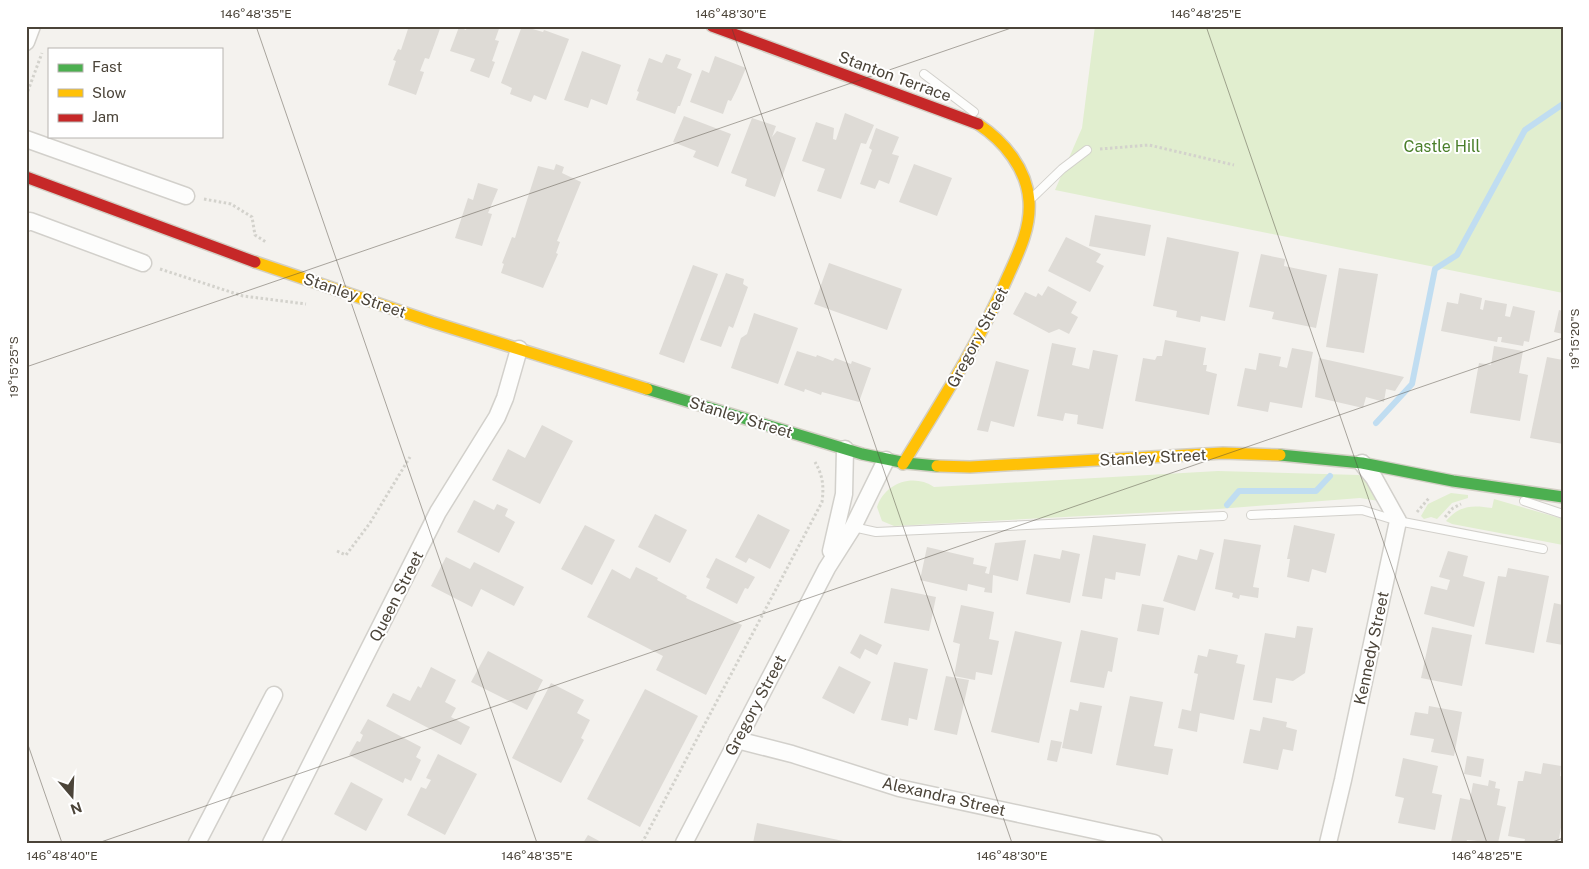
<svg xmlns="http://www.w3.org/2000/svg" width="1589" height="869" viewBox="0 0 1589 869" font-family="'Public Sans',sans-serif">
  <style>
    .green { fill: #e1eecf }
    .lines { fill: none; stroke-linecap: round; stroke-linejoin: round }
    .stream { stroke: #c0ddf1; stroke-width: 6 }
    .building { fill: #dedbd6 }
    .lane-casing { stroke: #d2d0cb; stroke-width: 10 }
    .street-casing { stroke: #d2d0cb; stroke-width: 19 }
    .fast-casing { stroke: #d3cfc5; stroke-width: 14 }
    .slow-casing { stroke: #d3cfc5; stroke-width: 14 }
    .jam-casing { stroke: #d3cfc5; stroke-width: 14 }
    .path { stroke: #d3d2cc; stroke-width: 3; stroke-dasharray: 2.5 2.5; stroke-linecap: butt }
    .lane { stroke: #fdfdfc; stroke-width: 8 }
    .street { stroke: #fdfdfc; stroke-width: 16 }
    .fast { stroke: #4caf50; stroke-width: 11 }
    .slow { stroke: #ffc107; stroke-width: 11 }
    .jam { stroke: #c62828; stroke-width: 11 }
    .ticks { fill: none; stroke: #4b4439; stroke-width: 1; stroke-opacity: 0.45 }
    .labels { text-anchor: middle; stroke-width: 4; stroke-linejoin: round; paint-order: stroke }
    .street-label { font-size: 16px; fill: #4b4439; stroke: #fff }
    .park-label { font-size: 16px; fill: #4a7f2a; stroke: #fff }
    .neatline { fill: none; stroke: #4b4439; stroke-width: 2 }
    .ticks-label { font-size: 12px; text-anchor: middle; fill: #4b4439 }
  </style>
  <rect width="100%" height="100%" fill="#f4f2ee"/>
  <g class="green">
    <polygon points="1095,26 1563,26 1563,293 1055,190 1082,128"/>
    <path d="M1218,471L1359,475L1371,484L1379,501L1360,498L1218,509L894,526L882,521L877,507C885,483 913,473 934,487Z"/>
    <polygon points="1451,493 1468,495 1468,498 1452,503 1437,519 1431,517 1424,519 1421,516 1428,504"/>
    <path d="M1494,499L1563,519V545L1452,524L1446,521C1460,505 1472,505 1492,508Z"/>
  </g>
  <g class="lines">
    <g class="stream">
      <polyline points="1376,423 1412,384 1435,269 1457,255 1525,130 1563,104"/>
      <polyline points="1227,505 1239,491 1316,491 1330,476"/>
    </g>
  </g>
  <g class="building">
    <polygon points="409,26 441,26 429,59 425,58 420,71 424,72 416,95 388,85 396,61 393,60 398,49 401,50"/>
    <polygon points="467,26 500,26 495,40 499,41 492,61 495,62 489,78 470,71 475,59 450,51 459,27 466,30"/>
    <polygon points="522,26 543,32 544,30 569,39 546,100 534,95 531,102 510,94 512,88 501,83"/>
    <polygon points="582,51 621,65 607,105 591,99 588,108 564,100"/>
    <polygon points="666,54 681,59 677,68 692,74 680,106 678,106 675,114 636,100 639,92 637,91 649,58 662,63"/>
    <polygon points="715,56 746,68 737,89 731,101 728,100 723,114 690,102 702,70 709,73"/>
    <polygon points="845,113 874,125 866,144 861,143 841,199 817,191 825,169 802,161 816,122 834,128 833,139 836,140"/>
    <polygon points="684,116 731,134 718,167 693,157 696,151 673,142"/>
    <polygon points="752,118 776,126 772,137 777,131 796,138 775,197 745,186 747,179 731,173"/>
    <polygon points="876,128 899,137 892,154 899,156 889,184 879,180 875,189 860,184 872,150 869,148"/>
    <polygon points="556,164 564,167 562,173 581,182 557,241 560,242 556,253 558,254 543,288 501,273 504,264 502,263 512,237 515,238 518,228 538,166 554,170"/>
    <polygon points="914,164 952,178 937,216 899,202"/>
    <polygon points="478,183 498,189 488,213 492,214 482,246 455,238 468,198 473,200"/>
    <polygon points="1095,215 1151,225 1145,256 1089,246"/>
    <polygon points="1066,237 1101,254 1096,262 1104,266 1090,292 1048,271"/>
    <polygon points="1167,237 1239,252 1225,321 1201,316 1200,322 1176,317 1177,311 1153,306"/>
    <polygon points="1261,254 1285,259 1284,266 1327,275 1316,328 1272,319 1274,312 1249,307"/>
    <polygon points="829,263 902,289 887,330 814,304"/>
    <polygon points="693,265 718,274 684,363 659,354"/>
    <polygon points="1339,268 1378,274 1364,353 1326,347"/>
    <polygon points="726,273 744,279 743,284 748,287 733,328 729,326 721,347 700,340"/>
    <polygon points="1048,286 1077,302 1071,313 1078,317 1069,334 1059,329 1049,333 1013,314 1025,292 1036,297 1038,293 1042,296"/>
    <polygon points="1460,293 1482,298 1480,309 1483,310 1485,300 1507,304 1505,316 1510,317 1513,306 1535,311 1529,342 1524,341 1523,346 1501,342 1502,337 1498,337 1497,342 1441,331 1447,302 1458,304"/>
    <polygon points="1559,310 1563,311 1563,334 1554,332"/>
    <polygon points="754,313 798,328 778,384 731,368 741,338 747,334"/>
    <polygon points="1165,340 1206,348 1203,365 1207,365 1206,371 1217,374 1209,415 1135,401 1143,358 1155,360 1157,356 1162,356"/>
    <polygon points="1052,343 1076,348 1072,365 1089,369 1093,350 1118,355 1103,429 1077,424 1078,415 1065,413 1063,421 1037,416"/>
    <polygon points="1494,346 1523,351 1519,373 1528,375 1520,421 1470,413 1479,363 1491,365"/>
    <polygon points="1292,348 1313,352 1302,408 1270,402 1268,412 1237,406 1245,368 1256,370 1259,353 1281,357 1279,366 1287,368"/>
    <polygon points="797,351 816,357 817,355 833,361 835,358 851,364 852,361 871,368 859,402 822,392 821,395 805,389 804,392 784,385"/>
    <polygon points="1547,357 1563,360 1563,444 1530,438"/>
    <polygon points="1319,358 1404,377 1395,391 1386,389 1384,402 1366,397 1363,408 1315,397"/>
    <polygon points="996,361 1029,370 1014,427 991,421 988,432 977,430"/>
    <polygon points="542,425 573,441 540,504 492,480 508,449 525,458"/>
    <polygon points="474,500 494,510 497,504 508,509 505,516 515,522 499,553 457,532"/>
    <polygon points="655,514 687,530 670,563 638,547"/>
    <polygon points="758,514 790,530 770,569 749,558 746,563 735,557"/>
    <polygon points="585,525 615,540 592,585 561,569"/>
    <polygon points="1294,525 1335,534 1326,573 1312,569 1309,582 1287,577 1290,559 1287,559"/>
    <polygon points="1093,535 1146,544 1140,576 1116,572 1115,580 1105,578 1102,599 1082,596"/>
    <polygon points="1224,539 1261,545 1253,587 1259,588 1258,598 1240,595 1239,599 1232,597 1233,593 1215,589"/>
    <polygon points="1026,540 1018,581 993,575 992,593 984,592 985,588 968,584 967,591 920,580 927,547 974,558 973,564 987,567 985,573 989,574 995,543"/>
    <polygon points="1200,549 1214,553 1195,611 1163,601 1178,555 1197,560"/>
    <polygon points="1062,550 1080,554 1070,603 1026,594 1034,554 1060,559"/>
    <polygon points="1448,551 1468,556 1463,576 1485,582 1474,627 1424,614 1431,586 1447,590 1450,580 1439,577"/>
    <polygon points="446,557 470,569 474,562 524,587 514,606 481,589 472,607 431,586"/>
    <polygon points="716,558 755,577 748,589 745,588 737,604 706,588 710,579 706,577"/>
    <polygon points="636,567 658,578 657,580 687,596 686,598 742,625 706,695 656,670 663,656 587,617 612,569 630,579"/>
    <polygon points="1508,568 1549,576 1534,653 1485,644 1498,576 1506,577"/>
    <polygon points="891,588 936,597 929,631 884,623"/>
    <polygon points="1554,603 1563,605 1563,645 1546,642"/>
    <polygon points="1142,604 1164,608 1159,635 1137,631"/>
    <polygon points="961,605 994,612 989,639 999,641 992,675 976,672 975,680 954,676 960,644 953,642"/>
    <polygon points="1297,626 1313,628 1305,673 1293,681 1276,678 1272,703 1253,700 1265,633 1295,638"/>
    <polygon points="1432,627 1472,635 1462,686 1421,678"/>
    <polygon points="1081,630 1118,638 1112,672 1108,671 1104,688 1070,682"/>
    <polygon points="1015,631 1062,642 1039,743 991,732"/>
    <polygon points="860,634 882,645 877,655 865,649 860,659 850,653"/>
    <polygon points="1209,649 1238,655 1236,663 1245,665 1234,720 1200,713 1197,732 1178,728 1182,709 1191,711 1198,674 1194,673 1198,655 1207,657"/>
    <polygon points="488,651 543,680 527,710 471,682"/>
    <polygon points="894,662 928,669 917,720 909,718 908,726 881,720"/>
    <polygon points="839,666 871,682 854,714 822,698"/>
    <polygon points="431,667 456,680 445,702 456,708 451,717 470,727 461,745 386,706 393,693 410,701 418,686 421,688"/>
    <polygon points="946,676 969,680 957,735 934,730"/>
    <polygon points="551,683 584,700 577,713 590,720 581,738 584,740 561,783 512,758"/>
    <polygon points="645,689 698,716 640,827 587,799"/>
    <polygon points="1130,696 1163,702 1154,746 1173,749 1168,775 1116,765"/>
    <polygon points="1080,702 1102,706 1092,754 1062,748 1070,709 1078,711"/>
    <polygon points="1429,706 1462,712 1454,756 1431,752 1434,739 1410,735 1415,712 1428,714"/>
    <polygon points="1263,717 1287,722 1286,727 1297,730 1293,751 1283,749 1278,770 1243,763 1250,729 1260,731"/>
    <polygon points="368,719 421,747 416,757 421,760 411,781 405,778 403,783 349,755 357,741 360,742 363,735 360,733"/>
    <polygon points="1051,740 1062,742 1057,762 1047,760"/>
    <polygon points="438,754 477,774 445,835 407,815 421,787 426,789 431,780 426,778"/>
    <polygon points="1467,756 1484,759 1481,777 1464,774"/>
    <polygon points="1403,758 1438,766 1432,793 1442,795 1435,830 1398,823 1404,798 1395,796"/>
    <polygon points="1543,763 1561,766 1560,776 1563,777 1563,817 1558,843 1524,843 1525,839 1508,836 1518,781 1523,781 1525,771 1541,774"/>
    <polygon points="1489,780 1496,782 1495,788 1500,789 1497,805 1506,807 1498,843 1467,840 1466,843 1451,842 1460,798 1470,800 1473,783 1488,786"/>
    <polygon points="351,782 383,799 366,831 334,814"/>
    <polygon points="757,823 848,842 847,843 753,843"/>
    <polygon points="588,835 603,843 583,843"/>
  </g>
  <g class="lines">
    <defs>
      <g id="lane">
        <polyline points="924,74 974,112"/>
        <polyline points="1033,197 1062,169 1087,150"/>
        <polyline points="1524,501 1563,514"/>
        <polyline points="1251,515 1362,510 1398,521 1543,549"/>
        <polyline points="853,527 876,532 1223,516"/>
      </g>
      <g id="street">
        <polyline points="26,42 32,26"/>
        <polyline points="26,139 186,196"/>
        <polyline points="26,223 30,221 143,263"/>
        <polyline points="831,551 844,494 845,449"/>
        <polyline points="737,740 792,754 899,788 1154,843"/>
        <polyline points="197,843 274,695"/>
        <polyline points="271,843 438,512 497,417 505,398 519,349"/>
        <polyline points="684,843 827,568 853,527 886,460"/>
        <polyline points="1328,843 1343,780 1398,521 1374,478 1362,463"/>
      </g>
      <g id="fast">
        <polyline points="647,389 862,454 906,463 937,466"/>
        <polyline points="1280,455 1362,463 1453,481 1563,497"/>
      </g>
      <g id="slow">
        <polyline points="255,262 432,322 647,389"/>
        <path d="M903,464C941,402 980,341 1009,274C1019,252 1031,227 1029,201C1027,169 1004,141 978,124"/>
        <polyline points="937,466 970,467 1223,453 1280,455"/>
      </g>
      <g id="jam">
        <polyline points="712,26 978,124"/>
        <polyline points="26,177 255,262"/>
      </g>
    </defs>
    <use href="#lane" class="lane-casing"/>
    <use href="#street" class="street-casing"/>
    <use href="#fast" class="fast-casing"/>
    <use href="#slow" class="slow-casing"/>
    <use href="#jam" class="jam-casing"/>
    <g class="path">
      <polyline points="26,96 42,53"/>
      <polyline points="1100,149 1149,145 1234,165"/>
      <polyline points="204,199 231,204 252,217 255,235 266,242"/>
      <polyline points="160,269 243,296 306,304"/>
      <polyline points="1417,512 1429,498"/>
      <polyline points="1445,517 1453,508 1461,504"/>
      <polyline points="337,551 346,555 370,523 410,457"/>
      <path d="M642,843L822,502C824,486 823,476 815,462"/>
    </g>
    <use href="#lane" class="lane"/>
    <use href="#street" class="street"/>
    <use href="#fast" class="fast"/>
    <use href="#slow" class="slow"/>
    <use href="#jam" class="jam"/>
  </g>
  <path class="ticks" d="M256,26L537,843M731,26L1012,843M1206,26L1487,843M26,367L1017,26M26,739L62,843M98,843L1563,338M1550,843L1563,838"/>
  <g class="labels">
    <g class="street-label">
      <text transform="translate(895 76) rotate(20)" y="6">Stanton Terrace</text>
      <text transform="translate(355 295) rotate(19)" y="6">Stanley Street</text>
      <text transform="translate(977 337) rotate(-62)" y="6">Gregory Street</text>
      <text transform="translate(741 417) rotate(17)" y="6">Stanley Street</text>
      <text transform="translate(1153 457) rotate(-3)" y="6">Stanley Street</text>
      <text transform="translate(396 596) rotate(-63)" y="6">Queen Street</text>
      <text transform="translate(1371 648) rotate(-78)" y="6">Kennedy Street</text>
      <text transform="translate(755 705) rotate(-62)" y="6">Gregory Street</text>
      <text transform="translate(944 796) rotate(13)" y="6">Alexandra Street</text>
    </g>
    <g class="park-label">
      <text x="1442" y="152">Castle Hill</text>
    </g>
  </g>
  <rect width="1589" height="869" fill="none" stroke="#ffffff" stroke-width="55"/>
  <rect x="48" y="48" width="175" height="90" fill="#ffffff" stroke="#b7b4b0"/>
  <rect x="58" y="64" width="25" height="8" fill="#4caf50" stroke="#b7b4b0"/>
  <text x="92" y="72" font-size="15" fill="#4b4439">Fast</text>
  <rect x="58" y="89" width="25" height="8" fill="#ffc107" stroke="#b7b4b0"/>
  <text x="92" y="98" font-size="15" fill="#4b4439">Slow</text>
  <rect x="58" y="114" width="25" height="8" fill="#c62828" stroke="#b7b4b0"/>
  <text x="92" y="122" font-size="15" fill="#4b4439">Jam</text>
  <g transform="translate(72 796) rotate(161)" stroke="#ffffff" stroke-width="4" paint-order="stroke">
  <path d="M0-4L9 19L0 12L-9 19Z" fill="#4b4439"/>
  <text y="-8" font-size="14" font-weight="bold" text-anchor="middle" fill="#4b4439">N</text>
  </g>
  <rect x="28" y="28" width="1534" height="814" class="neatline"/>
  <g class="ticks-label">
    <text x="256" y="18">146°48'35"E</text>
    <text x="731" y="18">146°48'30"E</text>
    <text x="1206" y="18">146°48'25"E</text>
    <text transform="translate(1575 339) rotate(-90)" y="4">19°15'20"S</text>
    <text transform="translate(14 367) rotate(-90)" y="4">19°15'25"S</text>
    <text x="62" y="860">146°48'40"E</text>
    <text x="537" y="860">146°48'35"E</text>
    <text x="1012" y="860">146°48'30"E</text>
    <text x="1487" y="860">146°48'25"E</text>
  </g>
</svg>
